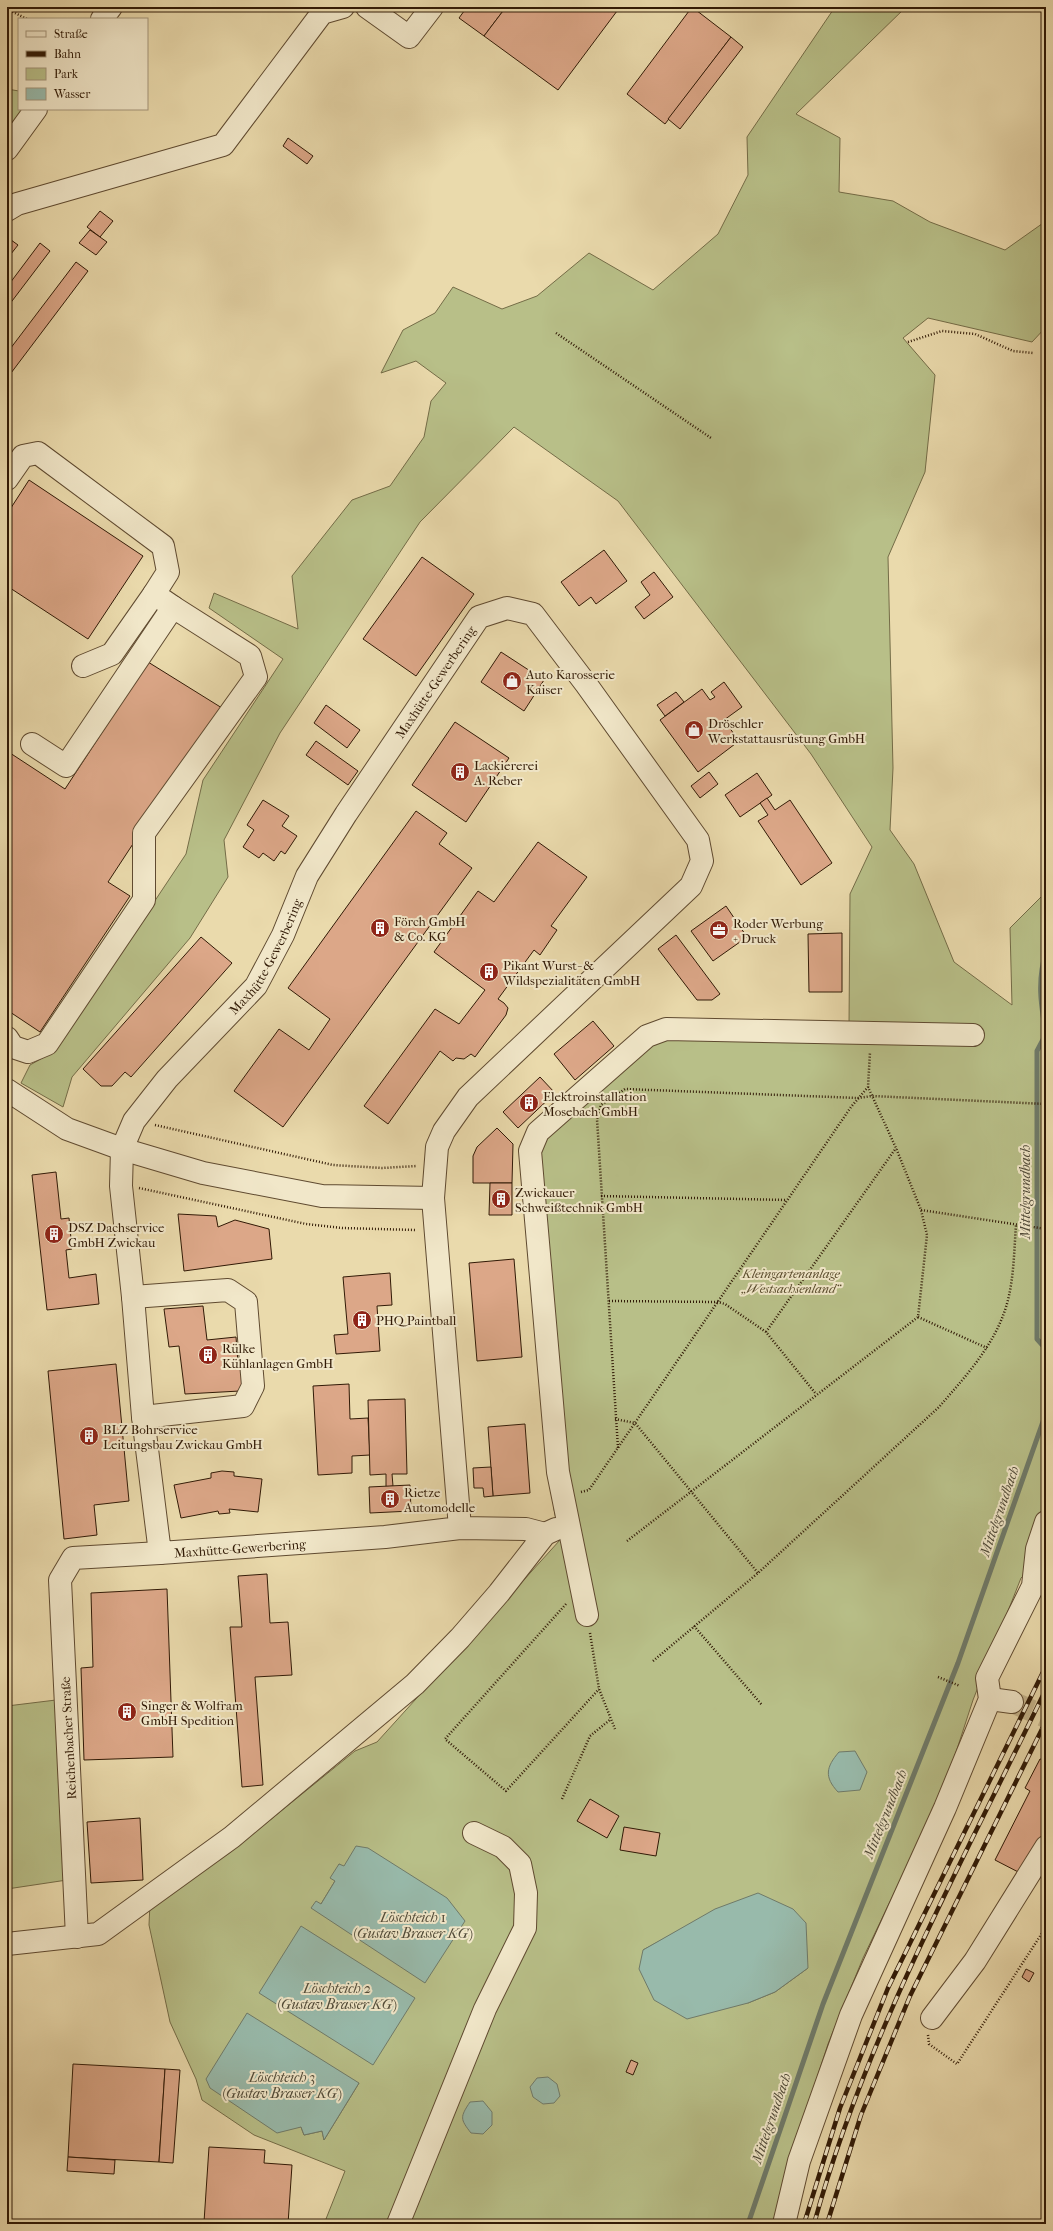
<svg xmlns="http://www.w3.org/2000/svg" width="1053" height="2231" viewBox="0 0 1053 2231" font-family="'IM FELL French Canon',serif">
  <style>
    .green { fill: #b8bf88; stroke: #746c47; fill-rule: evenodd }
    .water { fill: #98baab; stroke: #6f7a69 }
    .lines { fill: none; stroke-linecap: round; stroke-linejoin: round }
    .stream { stroke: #6f7a69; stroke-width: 5 }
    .building { fill: #dca788; stroke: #311a06 }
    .minor-tunnel { stroke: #c5b48b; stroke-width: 22; stroke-dasharray: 22 11; stroke-linecap: butt }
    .minor-casing { stroke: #5f4a30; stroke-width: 24 }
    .path { stroke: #311a06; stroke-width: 2.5; stroke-dasharray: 1 2; stroke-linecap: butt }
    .minor { stroke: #f1e7c9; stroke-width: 22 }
    .rail-casing { stroke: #311a06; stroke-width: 4.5 }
    .rail { stroke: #f1e7c9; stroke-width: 3; stroke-dasharray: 9; stroke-linecap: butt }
    .labels { text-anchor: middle; stroke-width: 4; stroke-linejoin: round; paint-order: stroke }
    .poi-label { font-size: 13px; fill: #311a06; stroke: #f1e7c9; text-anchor: start }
    .street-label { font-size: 13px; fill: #311a06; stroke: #f1e7c9 }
    .park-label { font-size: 13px; font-style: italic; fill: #5a4c2d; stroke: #f1e7c9 }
    .water-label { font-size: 14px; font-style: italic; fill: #504a38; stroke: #f1e7c9 }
  </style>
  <rect width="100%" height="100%" fill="#eadaac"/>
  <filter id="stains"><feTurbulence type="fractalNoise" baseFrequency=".005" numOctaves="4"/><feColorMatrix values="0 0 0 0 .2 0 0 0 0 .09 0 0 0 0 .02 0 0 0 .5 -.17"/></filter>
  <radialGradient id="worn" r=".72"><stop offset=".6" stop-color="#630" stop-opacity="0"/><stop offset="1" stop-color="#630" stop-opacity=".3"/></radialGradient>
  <g class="green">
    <path d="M835,7H906L796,114L840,138L839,192L893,201L930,222L1005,250L1046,221V327L1032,342L928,318L903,338L935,375L925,472L888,557L893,768L890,830L914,864L954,962L1012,1005L1010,928L1046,892V1553L1021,1578L973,1700L944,1789L863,1958L828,2044L785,2177L774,2224H324L345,2171L254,2135L202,2100L196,2079L170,2022L149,1925L150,1903L228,1854L355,1751L377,1742L560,1540L554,1509L524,1149L640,1028L849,1027L850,894L872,847L811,754L618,501L514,427L420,522L280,733L224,840L228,877L190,938L72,1077L63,1107L21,1083L30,1065L55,1051L186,854L203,780L283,659L209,608L214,593L298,629L292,576L352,500L390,486L424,437L431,401L446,383L416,361L381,373L403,330L435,313L453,287L502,309L537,296L589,253L653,290L718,234L748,175L747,137ZM339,1864L344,1867L425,1982L321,1904L335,1881ZM691,1924L808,1968L775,1992L748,2003L643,1950ZM359,2083L324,2140L322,2131L304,2135L301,2127Z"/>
    <polygon points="7,89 19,91 19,109 24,109 11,125 7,124"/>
    <polygon points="56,1700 67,1880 7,1889 7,1706"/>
  </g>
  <g class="water">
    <path d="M855,1751L867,1772L860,1790L838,1792C824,1777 826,1767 839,1752Z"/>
    <polygon points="356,1846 368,1848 447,1898 465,1921 425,1983 311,1908 316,1901 321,1904 335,1881 330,1878 339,1864 344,1866"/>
    <polygon points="758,1893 793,1909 806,1923 808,1968 775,1992 748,2003 687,2019 654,2000 639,1969 643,1950 715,1909"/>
    <polygon points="301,1926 415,1998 373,2065 259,1993"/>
    <polygon points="247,2013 359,2083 324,2140 322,2131 304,2135 301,2127 277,2133 210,2088 206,2079"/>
    <polygon points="548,2077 557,2084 560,2096 554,2103 543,2104 533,2097 530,2087 537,2078"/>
    <path d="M483,2101L492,2112V2125L483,2134L471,2133C460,2119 460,2117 470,2102Z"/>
  </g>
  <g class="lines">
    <g class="stream">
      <path d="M1046,952C1037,981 1041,1005 1046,1034"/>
      <polyline points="1046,1034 1037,1051 1037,1339 1046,1349"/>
      <polyline points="748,2224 823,2004 958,1663 1046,1413"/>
    </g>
  </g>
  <g class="building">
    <polygon points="467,7 506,7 484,36 459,18"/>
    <polygon points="506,7 620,7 558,90 484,36"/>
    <polygon points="692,7 731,37 665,124 627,94"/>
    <polygon points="731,37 743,47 680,129 668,119"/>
    <polygon points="288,138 313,156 307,164 283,146"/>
    <polygon points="100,211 113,221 100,237 87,227"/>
    <polygon points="90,230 107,242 96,255 79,243"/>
    <polygon points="7,237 18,245 7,259"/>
    <polygon points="40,243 50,251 9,305 7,303 7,287"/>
    <polygon points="76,262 88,271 8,377 7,353"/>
    <polygon points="29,480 143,556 88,639 7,586 7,514"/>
    <polygon points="604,550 627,581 596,604 591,597 579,606 561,582"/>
    <polygon points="422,557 474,594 416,676 363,639"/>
    <polygon points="654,572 673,597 644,619 635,607 650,595 641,582"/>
    <polygon points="501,652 544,680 524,711 481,682"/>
    <polygon points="148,662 222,708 108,882 130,896 40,1032 7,1010 7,751 65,789"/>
    <polygon points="724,682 742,707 724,720 739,741 698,772 660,720 702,689 710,700 715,697 711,692"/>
    <polygon points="676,692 684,702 665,716 657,705"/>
    <polygon points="326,705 360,730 347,748 314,723"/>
    <polygon points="455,722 509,758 466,822 412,785"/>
    <polygon points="316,741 358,771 348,785 306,755"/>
    <polygon points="709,772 718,784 700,798 691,786"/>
    <polygon points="757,773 772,795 740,817 725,795"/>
    <polygon points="767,798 775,810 790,800 832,863 801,885 758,821 768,815 760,803"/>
    <polygon points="263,800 289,816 282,826 297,836 285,854 281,851 274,861 263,853 259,858 243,847 254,830 247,825"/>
    <polygon points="416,811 447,833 439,844 472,868 283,1127 234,1091 279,1029 309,1050 330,1019 288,988"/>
    <polygon points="538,842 587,877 551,926 557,930 540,955 534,950 498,999 504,1003 508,1008 506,1015 475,1057 471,1054 464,1059 456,1058 453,1061 440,1051 388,1124 364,1106 435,1009 459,1024 485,990 434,952 478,891 494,902"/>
    <polygon points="726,906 747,937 713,961 691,931"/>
    <polygon points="842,933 842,992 809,992 808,934"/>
    <polygon points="676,935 720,994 712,1000 697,1000 658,949"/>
    <polygon points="201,937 232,963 131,1077 125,1072 112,1086 101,1086 83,1069"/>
    <polygon points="593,1021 614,1046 575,1080 554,1054"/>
    <polygon points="540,1077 555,1093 518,1128 503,1112"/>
    <polygon points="497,1128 513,1144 512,1183 473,1183 473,1156 477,1147"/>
    <polygon points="56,1172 61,1219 69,1218 72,1249 66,1250 69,1278 96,1274 99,1304 47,1310 32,1175"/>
    <polygon points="490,1183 512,1183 512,1215 489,1215"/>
    <polygon points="178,1214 216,1216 218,1227 235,1220 269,1229 272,1259 184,1271"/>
    <polygon points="514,1259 522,1357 477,1361 469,1263"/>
    <polygon points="390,1273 392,1305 377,1306 380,1351 336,1354 334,1335 348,1334 343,1277"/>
    <polygon points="203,1306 207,1340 236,1337 238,1363 248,1362 240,1391 185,1394 179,1346 169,1347 164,1309"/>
    <polygon points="116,1364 129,1501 94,1505 97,1535 64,1539 48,1371"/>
    <polygon points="349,1384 350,1419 368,1418 370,1455 352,1456 352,1473 318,1475 313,1386"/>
    <polygon points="405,1399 407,1474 392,1474 393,1486 386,1487 386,1474 370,1475 368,1400"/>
    <polygon points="525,1424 530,1493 493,1496 488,1427"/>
    <polygon points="491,1467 493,1496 484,1497 483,1488 474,1488 473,1468"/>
    <polygon points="222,1471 234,1472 234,1476 262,1479 258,1512 229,1509 230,1513 219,1514 218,1511 181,1518 174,1485 211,1478 211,1473"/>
    <polygon points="410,1485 411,1511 370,1513 369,1487"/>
    <polygon points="267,1574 270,1623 288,1622 292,1675 255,1677 263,1785 242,1787 230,1627 242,1627 238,1576"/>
    <polygon points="167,1589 173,1757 84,1760 81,1668 93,1667 91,1593"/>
    <polygon points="1040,1759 1046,1760 1046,1832 1024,1875 995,1860 1030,1791 1025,1788"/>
    <polygon points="590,1799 619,1816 607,1838 577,1821"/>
    <polygon points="140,1818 143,1880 91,1883 87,1822"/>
    <polygon points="624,1827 660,1833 656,1856 620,1850"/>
    <polygon points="7,1956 11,1974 7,1975"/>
    <polygon points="1026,1969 1034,1973 1029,1982 1022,1977"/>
    <polygon points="631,2060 638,2063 633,2075 626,2072"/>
    <polygon points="73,2064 165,2069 159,2162 68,2157"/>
    <polygon points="165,2069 180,2070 173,2163 159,2162"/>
    <polygon points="209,2147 265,2150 264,2163 292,2165 288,2224 204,2222"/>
    <polygon points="68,2157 115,2160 114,2174 67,2171"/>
  </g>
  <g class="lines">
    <polyline class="minor-tunnel" points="1012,1702 1046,1717"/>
    <defs>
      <g id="minor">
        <polyline points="367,7 409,37 432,7"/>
        <polyline points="102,19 111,7"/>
        <polyline points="7,149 36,109"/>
        <polyline points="7,210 17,204 223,145 322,13 343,7"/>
        <polyline points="7,479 23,456 38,453 163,546 168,572 154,594 173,607"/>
        <polyline points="83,666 112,654 154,594"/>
        <polyline points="7,1038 13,1047 28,1052 47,1044 144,900 144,833 256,677 250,656 173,607 66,766 32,744"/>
        <polyline points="7,1090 67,1129 122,1149 203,1173 322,1196 433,1198"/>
        <polyline points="133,1297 228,1290 246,1302 253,1386 243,1406 143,1417"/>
        <path id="s1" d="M460,1528L385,1537L160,1553L143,1417L133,1297L121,1186L122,1149L134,1121L167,1079L256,986L283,935L307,876L346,814L479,617L507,608L533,614L586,684L698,840L702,861L691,886L468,1097L444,1131L437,1147L433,1198L460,1528L526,1529L545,1534"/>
        <polyline points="587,1615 558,1472 530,1151 538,1132 647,1036 666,1029 973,1035"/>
        <polyline points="990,1699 1012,1702"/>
        <polyline points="77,1937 60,1580 73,1558 160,1553"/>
        <polyline points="7,1944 98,1934 232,1837 415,1684 460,1638 499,1593 545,1534 556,1529"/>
        <polyline points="932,2018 975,1961 1046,1847"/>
        <polyline points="398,2224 485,2009 525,1928 526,1893 520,1864 503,1847 474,1833"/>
        <polyline points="784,2224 799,2161 851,2015 945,1808 990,1699 987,1678 1033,1586 1037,1549 1046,1522"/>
      </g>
    </defs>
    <use href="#minor" class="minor-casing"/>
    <g class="path">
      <polyline points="914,8 916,7"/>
      <polyline points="7,9 27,19"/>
      <polyline points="556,333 711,438"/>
      <polyline points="908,342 942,331 975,334 1013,351 1033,353"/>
      <polyline points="155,1125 333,1165 382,1168 417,1166"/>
      <polyline points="139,1188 306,1224 342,1228 416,1230"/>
      <polyline points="601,1196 787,1200"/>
      <polyline points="921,1210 1046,1229"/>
      <polyline points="609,1301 718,1302 725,1304 766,1332 816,1394"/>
      <polyline points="918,1317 987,1348"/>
      <polyline points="766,1332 896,1148"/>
      <polyline points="615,1419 635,1423 758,1573"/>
      <polyline points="618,1448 597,1119 601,1105 625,1089 858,1098 872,1096 1046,1104"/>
      <polyline points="581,1492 589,1490 851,1107 868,1087 870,1052"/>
      <polyline points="627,1541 918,1317 927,1235 921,1210 896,1148 868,1087"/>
      <polyline points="566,1604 445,1739 506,1791 599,1689"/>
      <polyline points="694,1626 762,1705"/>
      <polyline points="590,1633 599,1689 615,1729"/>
      <path d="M653,1661L758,1573L939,1407C965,1377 994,1346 1006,1307C1014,1281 1014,1251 1016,1225"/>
      <polyline points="938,1677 960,1686"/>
      <polyline points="562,1799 590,1736 611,1719"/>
      <polyline points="928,2035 929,2044 957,2064 1046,1927"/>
    </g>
    <use href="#minor" class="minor"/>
    <defs>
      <g id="rail">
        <polyline points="804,2224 840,2108 888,1988 1046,1666"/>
        <path d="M814,2224C866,2035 961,1865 1046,1689"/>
        <polyline points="827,2224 861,2115 910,1996 1046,1721"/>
      </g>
    </defs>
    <use href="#rail" class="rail-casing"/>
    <use href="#rail" class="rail"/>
  </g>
  <defs>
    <symbol id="shop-disc" viewBox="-11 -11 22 22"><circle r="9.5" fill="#8f2418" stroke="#f1e7c9"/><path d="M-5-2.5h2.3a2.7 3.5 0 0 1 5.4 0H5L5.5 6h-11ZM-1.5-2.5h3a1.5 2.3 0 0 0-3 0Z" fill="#fff"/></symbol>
    <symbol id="building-disc" viewBox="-11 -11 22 22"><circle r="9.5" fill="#8f2418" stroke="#f1e7c9"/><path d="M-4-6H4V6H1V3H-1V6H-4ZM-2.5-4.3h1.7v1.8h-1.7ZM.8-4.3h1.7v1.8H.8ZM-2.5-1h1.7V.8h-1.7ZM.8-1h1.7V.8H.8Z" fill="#fff"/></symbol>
    <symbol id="office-disc" viewBox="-11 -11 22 22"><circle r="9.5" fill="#8f2418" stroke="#f1e7c9"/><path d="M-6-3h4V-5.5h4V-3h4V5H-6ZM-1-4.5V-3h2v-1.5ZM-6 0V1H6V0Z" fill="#fff"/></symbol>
  </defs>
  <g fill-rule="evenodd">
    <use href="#shop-disc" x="501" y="670" width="22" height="22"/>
    <use href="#shop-disc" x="683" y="719" width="22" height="22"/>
    <use href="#building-disc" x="449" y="761" width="22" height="22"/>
    <use href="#building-disc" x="369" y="917" width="22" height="22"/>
    <use href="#office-disc" x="708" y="919" width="22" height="22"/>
    <use href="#building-disc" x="478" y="961" width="22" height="22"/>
    <use href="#building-disc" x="518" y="1092" width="22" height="22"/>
    <use href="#building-disc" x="490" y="1188" width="22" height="22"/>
    <use href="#building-disc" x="43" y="1223" width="22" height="22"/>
    <use href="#building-disc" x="351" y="1309" width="22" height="22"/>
    <use href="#building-disc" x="197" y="1344" width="22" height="22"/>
    <use href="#building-disc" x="78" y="1425" width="22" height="22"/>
    <use href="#building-disc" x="379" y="1488" width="22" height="22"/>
    <use href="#building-disc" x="116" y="1701" width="22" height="22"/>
  </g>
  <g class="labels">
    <g class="poi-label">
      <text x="526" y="679">Auto Karosserie<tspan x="526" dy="15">Kaiser</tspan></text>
      <text x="708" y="728">Dröschler<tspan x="708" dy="15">Werkstattausrüstung GmbH</tspan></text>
      <text x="474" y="770">Lackiererei<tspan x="474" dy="15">A. Reber</tspan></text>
      <text x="394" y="926">Förch GmbH<tspan x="394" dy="15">&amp; Co. KG</tspan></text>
      <text x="733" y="928">Roder Werbung<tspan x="733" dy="15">+ Druck</tspan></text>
      <text x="503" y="970">Pikant Wurst- &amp;<tspan x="503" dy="15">Wildspezialitäten GmbH</tspan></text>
      <text x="543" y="1101">Elektroinstallation<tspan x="543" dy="15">Mosebach GmbH</tspan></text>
      <text x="515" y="1197">Zwickauer<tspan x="515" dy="15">Schweißtechnik GmbH</tspan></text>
      <text x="68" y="1232">DSZ Dachservice<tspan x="68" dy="15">GmbH Zwickau</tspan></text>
      <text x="376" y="1325">PHQ Paintball</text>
      <text x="222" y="1353">Rülke<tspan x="222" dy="15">Kühlanlagen GmbH</tspan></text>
      <text x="103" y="1434">BLZ Bohrservice<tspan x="103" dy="15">Leitungsbau Zwickau GmbH</tspan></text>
      <text x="404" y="1497">Rietze<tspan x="404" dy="15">Automodelle</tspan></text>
      <text x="141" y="1710">Singer &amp; Wolfram<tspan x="141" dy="15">GmbH Spedition</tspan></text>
    </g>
    <g class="street-label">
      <text dy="5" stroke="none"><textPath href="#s1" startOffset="1274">Maxhütte-Gewerbering</textPath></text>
      <text dy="5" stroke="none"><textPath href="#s1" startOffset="950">Maxhütte-Gewerbering</textPath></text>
      <text transform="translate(240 1548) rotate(-4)" y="5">Maxhütte-Gewerbering</text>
      <text transform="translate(68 1738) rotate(-93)" y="5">Reichenbacher Straße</text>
    </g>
    <g class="park-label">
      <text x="791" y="1278">Kleingartenanlage<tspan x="791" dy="15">„Westsachsenland“</tspan></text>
    </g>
    <g class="water-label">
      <text transform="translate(1025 1192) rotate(-90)" y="5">Mittelgrundbach</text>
      <text transform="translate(999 1511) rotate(-71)" y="5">Mittelgrundbach</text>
      <text transform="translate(885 1814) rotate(-68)" y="5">Mittelgrundbach</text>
      <text x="413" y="1922">Löschteich 1<tspan x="413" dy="16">(Gustav Brasser KG)</tspan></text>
      <text x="337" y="1993">Löschteich 2<tspan x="337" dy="16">(Gustav Brasser KG)</tspan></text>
      <text x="282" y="2082">Löschteich 3<tspan x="282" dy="16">(Gustav Brasser KG)</tspan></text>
      <text transform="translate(771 2118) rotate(-71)" y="5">Mittelgrundbach</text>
    </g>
  </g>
  <rect width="1053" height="2231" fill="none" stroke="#eadaac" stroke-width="24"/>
  <rect x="8" y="8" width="1037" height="2215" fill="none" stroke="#311a06" stroke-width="2"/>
  <rect x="12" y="12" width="1029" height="2207" fill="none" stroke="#311a06"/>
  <rect x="18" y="18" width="130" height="92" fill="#f1e7c9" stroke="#a4957b"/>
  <rect x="26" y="31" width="20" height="6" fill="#f1e7c9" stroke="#a4957b"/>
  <text x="54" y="38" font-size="12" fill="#311a06">Straße</text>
  <rect x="26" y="51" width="20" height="6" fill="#311a06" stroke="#a4957b"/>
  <text x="54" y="58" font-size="12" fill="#311a06">Bahn</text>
  <rect x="26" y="68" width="20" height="12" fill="#b8bf88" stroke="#a4957b"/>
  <text x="54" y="78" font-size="12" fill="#311a06">Park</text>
  <rect x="26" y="88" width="20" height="12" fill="#98baab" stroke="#a4957b"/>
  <text x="54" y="98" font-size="12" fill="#311a06">Wasser</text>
  <rect width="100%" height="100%" filter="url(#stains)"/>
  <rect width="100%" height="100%" fill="url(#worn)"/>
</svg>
